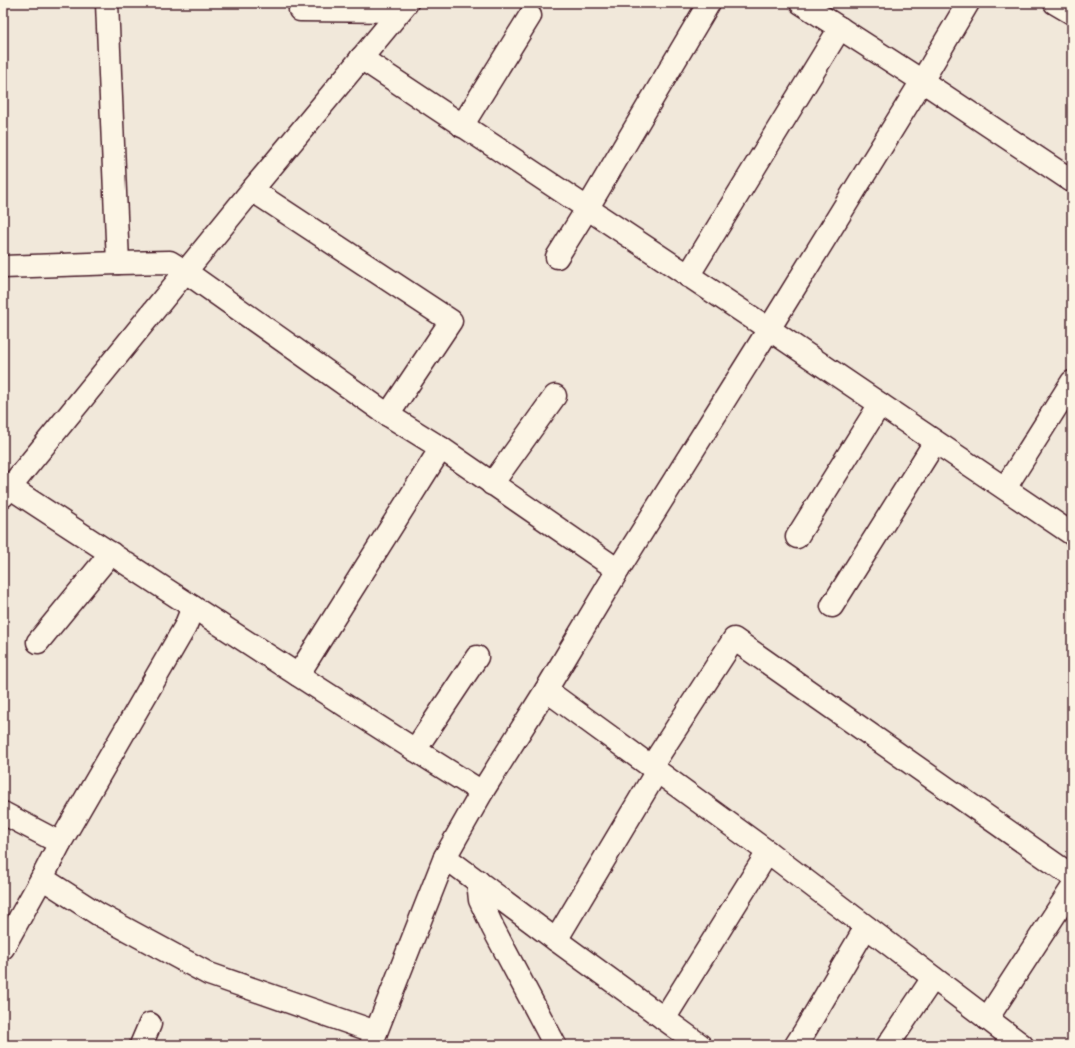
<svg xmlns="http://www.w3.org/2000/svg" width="1075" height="1048" viewBox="0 0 1075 1048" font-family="'Comic Neue',sans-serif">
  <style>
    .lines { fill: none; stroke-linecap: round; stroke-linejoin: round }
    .street-casing { stroke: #4a1f2b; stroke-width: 25 }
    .secondary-casing { stroke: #4a1f2b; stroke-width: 25 }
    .street { stroke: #fcf5e5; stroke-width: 22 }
    .secondary { stroke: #fcf5e5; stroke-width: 22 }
  </style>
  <rect width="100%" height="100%" fill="#f1e8da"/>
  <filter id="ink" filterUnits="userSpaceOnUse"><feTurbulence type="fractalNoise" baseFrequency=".025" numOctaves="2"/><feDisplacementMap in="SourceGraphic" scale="8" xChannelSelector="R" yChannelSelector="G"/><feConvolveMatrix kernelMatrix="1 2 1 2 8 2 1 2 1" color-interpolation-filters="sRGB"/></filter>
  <g filter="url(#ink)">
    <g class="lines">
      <defs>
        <g id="street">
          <polyline points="107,3 118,263"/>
          <polyline points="300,3 300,10 400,11"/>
          <polyline points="801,3 922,81 1072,181"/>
          <polyline points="1055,3 1072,13"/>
          <polyline points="361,58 769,329 1072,534"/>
          <polyline points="462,126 530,16"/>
          <polyline points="252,190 451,321 388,415"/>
          <polyline points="557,257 587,209 709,3"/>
          <polyline points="3,267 118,263 170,262 186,272 388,415 441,448 618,570"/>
          <polyline points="688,276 840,28"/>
          <polyline points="492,484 555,396"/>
          <path d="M11,487L20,494C173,594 326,695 482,792"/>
          <polyline points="1005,488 1072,382"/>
          <polyline points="797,537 880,404"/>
          <polyline points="832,606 935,442"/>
          <polyline points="38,642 111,553"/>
          <polyline points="298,675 441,448"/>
          <polyline points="546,690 768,852 1022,1045"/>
          <polyline points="415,750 477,657"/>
          <polyline points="651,767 734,639 1072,876"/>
          <polyline points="3,813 60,843"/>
          <polyline points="445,857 556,940 700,1045"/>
          <polyline points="42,878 98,914 209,974 376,1032"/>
          <polyline points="478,881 480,900 493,928 555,1045"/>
          <polyline points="556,940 657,771"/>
          <polyline points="3,948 42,878 60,843 185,627 193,607"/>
          <polyline points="664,1019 768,852"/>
          <polyline points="987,1019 1072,888"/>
          <polyline points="141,1045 150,1024"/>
          <polyline points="371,1045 445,857 482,792 546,690 618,570 769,329 922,81 968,3"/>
          <polyline points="796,1045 803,1034 866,927"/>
          <polyline points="888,1045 933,978"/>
        </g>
        <polyline id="secondary" points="3,496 252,190 407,3"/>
      </defs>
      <use href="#street" class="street-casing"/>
      <use href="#secondary" class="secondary-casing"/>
      <use href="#street" class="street"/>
      <use href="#secondary" class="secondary"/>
    </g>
  </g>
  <rect width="1075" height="1048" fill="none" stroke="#fcf5e5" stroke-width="16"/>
  <rect x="8" y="8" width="1059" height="1032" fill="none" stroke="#4a1f2b" stroke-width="1.5" filter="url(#ink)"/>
</svg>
